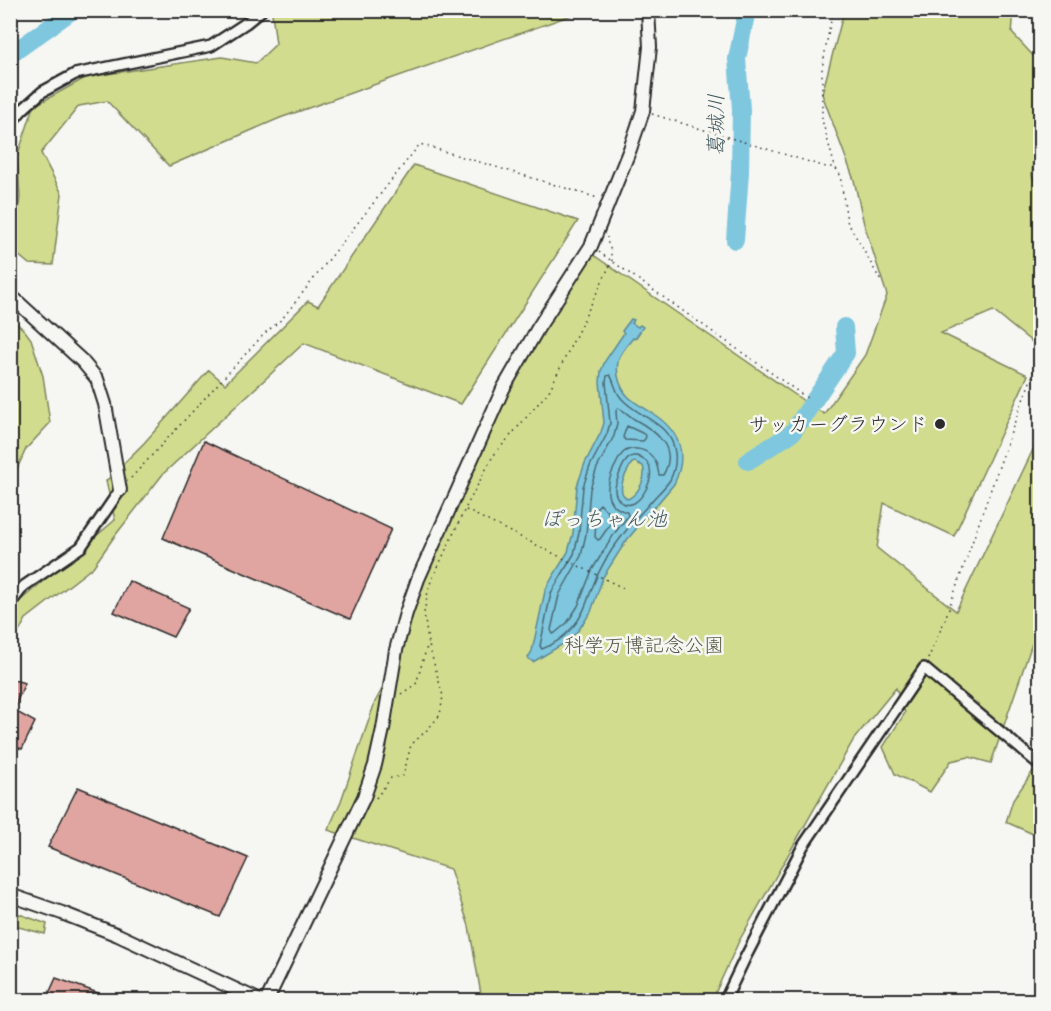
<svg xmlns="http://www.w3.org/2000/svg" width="1051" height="1011" viewBox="0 0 1051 1011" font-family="'Patrick Hand','Klee One',sans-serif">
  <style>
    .green { fill: #d1dc8f; stroke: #7e845d; stroke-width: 1.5 }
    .water { fill: #7ec7df; stroke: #5d8997; stroke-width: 1.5; fill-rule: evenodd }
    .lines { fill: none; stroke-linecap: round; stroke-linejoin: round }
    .shore { stroke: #4c6973; stroke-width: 1.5 }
    .river { stroke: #7ec7df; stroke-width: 18 }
    .building { fill: #e0a5a1; stroke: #2b2b2b; stroke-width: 1.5 }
    .minor-casing { stroke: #2b2b2b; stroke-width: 14 }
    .tertiary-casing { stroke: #2b2b2b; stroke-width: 16 }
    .path { stroke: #2b2b2b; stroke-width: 1.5; stroke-dasharray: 1.5 4.5; stroke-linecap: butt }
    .minor { stroke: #f6f6f2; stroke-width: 9 }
    .tertiary { stroke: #f6f6f2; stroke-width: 12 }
    .poi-dot { fill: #2b2b2b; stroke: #f6f6f2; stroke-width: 2 }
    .labels { text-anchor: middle; stroke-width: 5; stroke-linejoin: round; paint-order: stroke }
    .poi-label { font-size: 20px; fill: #2b2b2b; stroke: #f6f6f2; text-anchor: end }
    .park-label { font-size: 20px; fill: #545744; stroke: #f6f6f2 }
    .water-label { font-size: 21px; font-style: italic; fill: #445a61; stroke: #f6f6f2 }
  </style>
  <rect width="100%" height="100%" fill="#f6f6f2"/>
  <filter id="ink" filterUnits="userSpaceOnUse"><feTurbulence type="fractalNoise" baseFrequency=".0167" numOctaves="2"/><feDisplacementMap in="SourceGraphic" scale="12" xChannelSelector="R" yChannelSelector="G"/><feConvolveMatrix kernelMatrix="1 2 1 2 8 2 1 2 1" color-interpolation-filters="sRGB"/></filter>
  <g filter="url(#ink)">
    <g class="green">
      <polygon points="276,10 583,11 280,118 169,166 107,101 79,106 41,153 62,194 53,265 29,264 11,249 11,243 16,236 20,196 17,157 34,106 87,77 222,57 256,63 276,44 272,13"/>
      <polygon points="844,11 1014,11 1012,33 1040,63 1032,176 1040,190 1040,340 1032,342 993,311 941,333 1028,375 954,536 884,503 877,548 956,611 1040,435 1040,630 1036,632 991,763 969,757 951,761 930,792 895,774 883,747 905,713 896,688 854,739 739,941 712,1000 482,1000 469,926 450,869 328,830 341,801 375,702 401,655 410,616 423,581 497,416 532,347 592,254 804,401 824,414 865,355 887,295 864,224 854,180 822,94"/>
      <polygon points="414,165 578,221 461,404 304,343 163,474 114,537 93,567 26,619 11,646 11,598 22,599 115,520 106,481 144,443 209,370 225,384 308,301 318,306"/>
      <polygon points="11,318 25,331 31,339 43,376 50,423 26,449 12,480 11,480"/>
      <polygon points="1040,761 1040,837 1006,822 1013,800"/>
      <polygon points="11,911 47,924 45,934 11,925"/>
    </g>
    <path class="water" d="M631,319L634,320L632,323L638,327L640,325L643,327L635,339L633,338C628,344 622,351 619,358C617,364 617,370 618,376C623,400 638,403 655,415C681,433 688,455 674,484L626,541L603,577L591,612L577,632L563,644L533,662L528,658L532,651L545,591L549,583L568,552L573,533L577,486L585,463L601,432L604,423L600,382L601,371L605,361L624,333L622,331ZM635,462L643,466C647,478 639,493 628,499C614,492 626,473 632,463Z"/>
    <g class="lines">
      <g class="shore">
        <path d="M610,375C615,382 615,392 622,399C639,418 672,423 675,453C676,461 674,472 670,480C666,486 660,492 655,497C644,510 632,522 622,536C610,551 599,569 592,588C587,602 583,616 572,628C564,637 553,645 542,649L540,646L551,593L574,554L579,533L583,487L590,466L607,434L610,423L606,382L607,376Z"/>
        <path d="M618,408C624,410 628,415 634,419C656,431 679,448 663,475H659C658,469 657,462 653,458C647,449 633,446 624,452C619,456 617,463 614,468C605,487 603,506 627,512L628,516L614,534L592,570L578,606L567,623L555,633L553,634L551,630L559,595L581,556L586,534L590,489L597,468L614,436L617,424L616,411Z"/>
        <polygon points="627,426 642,433 646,436 645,439 643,441 625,440 623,437"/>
        <path d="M633,456H637L646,461C648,464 650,466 650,469C653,480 643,498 634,503C624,508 615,499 615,489C615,484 618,479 619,475C622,467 625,459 633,456Z"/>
        <polygon points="600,504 614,519 600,539 598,540 595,537 597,507"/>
      </g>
      <g class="river">
        <polyline points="10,55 73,10"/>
        <polyline points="735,240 740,172 741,109 737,59 747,10"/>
        <polyline points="748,461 792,433 846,353 844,327"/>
      </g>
    </g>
    <g class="building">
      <polygon points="204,441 391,529 350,619 163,538"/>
      <polygon points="129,581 189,608 173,637 114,612"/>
      <polygon points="10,679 25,683 13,710 35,722 22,749 10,745"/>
      <polygon points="78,787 248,858 220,917 48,847"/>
      <polygon points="56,978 115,999 115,1000 46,1000"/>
    </g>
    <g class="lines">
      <defs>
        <g id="minor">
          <polyline points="10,124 22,110 42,92 75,74 211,46 246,23 262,10"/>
          <polyline points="10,604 24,586 81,547 120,490"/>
          <polyline points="725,1000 745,958 803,846 924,668 1040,765"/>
        </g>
        <g id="tertiary">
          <polyline points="10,295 82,361 97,379 105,404 120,490"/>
          <polyline points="10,895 62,913 118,935 258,1000"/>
          <polyline points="267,1000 364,797 375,765 383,729 396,650 406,613 418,579 503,389 538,328 591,246 630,149 643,111 650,47 648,10"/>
        </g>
      </defs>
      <use href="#minor" class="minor-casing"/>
      <use href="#tertiary" class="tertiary-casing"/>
      <g class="path">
        <polyline points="834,10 830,25 822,68 822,120 835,167 840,175 847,221 882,283"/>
        <polyline points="652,114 826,167 835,167"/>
        <polyline points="599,252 807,398"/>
        <polyline points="131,478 265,333 282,319 420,144 598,198"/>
        <polyline points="466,510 623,588"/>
        <polyline points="928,659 944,622 1015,421 1040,356"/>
        <polyline points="401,694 416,684 428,643"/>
        <polyline points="376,798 391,778 403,776 411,745 428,729 440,715 443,696 428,642 424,613 429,586 465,509 493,456 549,391 612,261 610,248 607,241 607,237"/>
      </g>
      <use href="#minor" class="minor"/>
      <use href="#tertiary" class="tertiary"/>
    </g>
  </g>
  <circle class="poi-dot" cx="940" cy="424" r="6"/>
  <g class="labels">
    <g class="poi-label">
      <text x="928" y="431">サッカーグラウンド</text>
    </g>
    <g class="park-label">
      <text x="644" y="652">科学万博記念公園</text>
    </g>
    <g class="water-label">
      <text transform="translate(716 125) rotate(-90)" y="7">葛城川</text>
      <text x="604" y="526">ぽっちゃん池</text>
    </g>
  </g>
  <rect width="1051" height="1011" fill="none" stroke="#f6f6f2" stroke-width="36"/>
  <rect x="18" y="18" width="1015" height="975" fill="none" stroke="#2b2b2b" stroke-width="2" filter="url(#ink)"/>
</svg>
